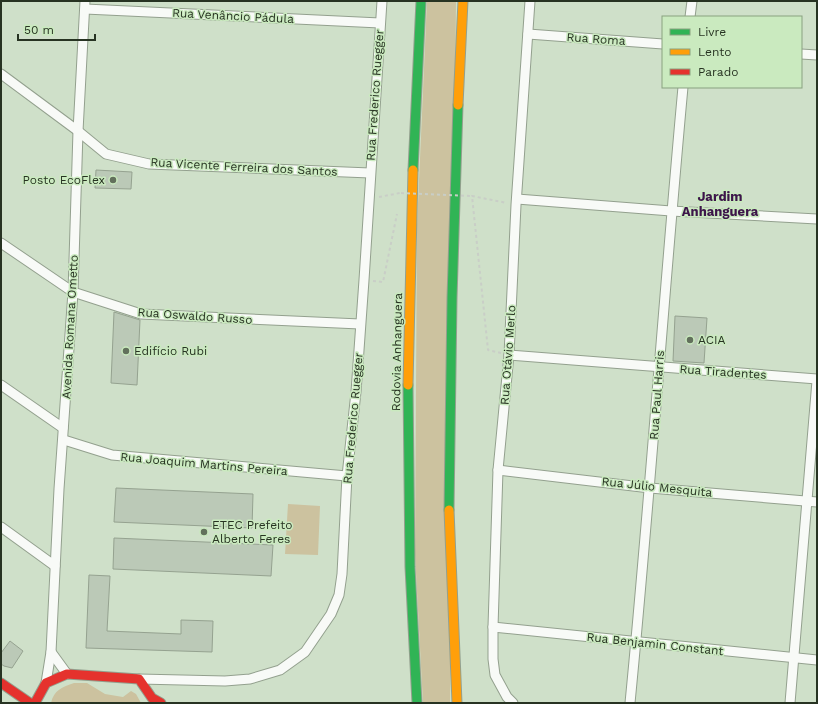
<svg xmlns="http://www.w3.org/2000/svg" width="818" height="704" viewBox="0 0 818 704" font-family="'Work Sans',sans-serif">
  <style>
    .green { fill: #ccc29f }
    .building { fill: #bbc9b7; stroke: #95a290 }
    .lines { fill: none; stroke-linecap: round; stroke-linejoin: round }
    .street-casing { stroke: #93a08e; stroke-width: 11 }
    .fast-casing { stroke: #93a08e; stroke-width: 11 }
    .slow-casing { stroke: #93a08e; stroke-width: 11 }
    .jam-casing { stroke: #93a08e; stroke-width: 11 }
    .path { stroke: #c9cec7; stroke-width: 2; stroke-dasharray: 3 3; stroke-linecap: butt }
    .street { stroke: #f8faf7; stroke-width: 9 }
    .fast { stroke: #30b455; stroke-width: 9 }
    .slow { stroke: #ff9f0a; stroke-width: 9 }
    .jam { stroke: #e5322d; stroke-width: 9 }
    .path-bridge { stroke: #c9cec7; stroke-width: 2; stroke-dasharray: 3 3; stroke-linecap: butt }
    .poi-dot { fill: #62705c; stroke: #caeabf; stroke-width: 1.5 }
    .labels { text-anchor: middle; stroke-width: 3; stroke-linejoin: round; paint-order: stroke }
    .street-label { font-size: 12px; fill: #273322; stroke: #caeabf }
    .poi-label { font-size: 12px; fill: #273322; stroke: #caeabf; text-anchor: start }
    .neighbourhood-label { font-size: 13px; font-weight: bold; fill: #3d154a; stroke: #caeabf }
  </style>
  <rect width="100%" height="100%" fill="#cfe0c9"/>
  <g class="green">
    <polygon points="427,1 456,1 450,703 423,703 415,554 417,226"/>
    <polygon points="288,504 320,506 318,555 285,554"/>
    <path d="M74,683H87L105,694L123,697L131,691L136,694L141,703H51C54,690 62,687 74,683Z"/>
  </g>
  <g class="building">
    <polygon points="96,170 132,172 131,189 95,188"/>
    <polygon points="114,312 140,320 137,385 111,383"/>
    <polygon points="675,316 707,318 704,363 673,361"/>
    <polygon points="116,488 253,494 252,528 114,522"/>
    <polygon points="114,538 273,545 271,576 113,569"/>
    <polygon points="89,575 110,576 107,631 181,634 181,620 213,621 212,652 86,648"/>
    <polygon points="10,641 23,651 12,668 4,666 1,664 1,653"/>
  </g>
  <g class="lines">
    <defs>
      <g id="street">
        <polyline points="85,9 380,23"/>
        <polyline points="690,17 692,1"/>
        <polyline points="528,34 663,44"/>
        <polyline points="801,54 817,55"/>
        <polyline points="1,74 78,131 106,154 149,164 370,173"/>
        <polyline points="517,199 671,211 817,219"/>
        <polyline points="1,243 73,292 141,314 360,324"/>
        <polyline points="509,355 817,379"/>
        <polyline points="1,385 63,428"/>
        <polyline points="64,440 112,455 347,476"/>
        <polyline points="498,470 650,488 817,502"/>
        <polyline points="1,527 55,566"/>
        <polyline points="493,627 817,660"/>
        <polyline points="51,652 67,674"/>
        <polyline points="139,679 225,681 250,679 280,670 305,652 331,614 339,595 342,574 347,476 356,392 364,280 382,1"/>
        <polyline points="46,683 51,652 59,489 73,292 78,131 85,1"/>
        <polyline points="513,703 507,697 495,675 493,659 493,627 498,470 509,355 516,205 530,1"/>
        <path d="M630,703C650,498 664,292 683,87"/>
        <polyline points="790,703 817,381"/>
      </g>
      <g id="fast">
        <polyline points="413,170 421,1"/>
        <polyline points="408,385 410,567 417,703"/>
        <polyline points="449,510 452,298 458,105"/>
      </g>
      <g id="slow">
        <polyline points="458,105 463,1"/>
        <polyline points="408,385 413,170"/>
        <polyline points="449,510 457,703"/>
      </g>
      <g id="jam">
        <polyline points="1,683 30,703"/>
        <polyline points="35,703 46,683 67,674 139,679 152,698 161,703"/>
      </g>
    </defs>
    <use href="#street" class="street-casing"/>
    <use href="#fast" class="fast-casing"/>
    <use href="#slow" class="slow-casing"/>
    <use href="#jam" class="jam-casing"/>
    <g class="path">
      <polyline points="379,197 400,193"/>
      <polyline points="373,281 383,282 397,214"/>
      <polyline points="501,353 488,350 472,196 507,203"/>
    </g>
    <use href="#street" class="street"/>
    <use href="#fast" class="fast"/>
    <use href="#slow" class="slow"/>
    <use href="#jam" class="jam"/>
    <polyline class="path-bridge" points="401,193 472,196"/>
  </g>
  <g class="poi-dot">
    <circle cx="113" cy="180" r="4"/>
    <circle cx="690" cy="340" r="4"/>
    <circle cx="126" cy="351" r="4"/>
    <circle cx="204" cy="532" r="4"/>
  </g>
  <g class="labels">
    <g class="street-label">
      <text transform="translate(233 16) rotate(3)" y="4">Rua Venâncio Pádula</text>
      <text transform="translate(596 39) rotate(4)" y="4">Rua Roma</text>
      <text transform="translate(375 95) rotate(-86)" y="4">Rua Frederico Ruegger</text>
      <text transform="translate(244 167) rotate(3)" y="4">Rua Vicente Ferreira dos Santos</text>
      <text transform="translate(195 316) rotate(4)" y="4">Rua Oswaldo Russo</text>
      <text transform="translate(70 327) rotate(-87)" y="4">Avenida Romana Ometto</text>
      <text transform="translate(397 352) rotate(-89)" y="4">Rodovia Anhanguera</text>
      <text transform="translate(508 355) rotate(-86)" y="4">Rua Otávio Merlo</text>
      <text transform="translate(723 372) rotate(4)" y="4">Rua Tiradentes</text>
      <text transform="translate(657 395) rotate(-86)" y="4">Rua Paul Harris</text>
      <text transform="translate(353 418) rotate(-85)" y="4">Rua Frederico Ruegger</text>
      <text transform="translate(204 464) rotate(5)" y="4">Rua Joaquim Martins Pereira</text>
      <text transform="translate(657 487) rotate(6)" y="4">Rua Júlio Mesquita</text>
      <text transform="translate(655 644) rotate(6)" y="4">Rua Benjamin Constant</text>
    </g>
    <g class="poi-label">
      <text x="105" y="184" text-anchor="end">Posto EcoFlex</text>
      <text x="698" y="344">ACIA</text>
      <text x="134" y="355">Edifício Rubi</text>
      <text x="212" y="529">ETEC Prefeito<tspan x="212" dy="14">Alberto Feres</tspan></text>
    </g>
    <g class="neighbourhood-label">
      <text x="720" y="201">Jardim<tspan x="720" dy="15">Anhanguera</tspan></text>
    </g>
  </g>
  <rect width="818" height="704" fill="none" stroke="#273322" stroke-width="4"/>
  <rect x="662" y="16" width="140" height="72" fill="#caeabf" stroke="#89a180"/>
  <rect x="670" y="29" width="20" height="6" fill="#30b455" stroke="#89a180"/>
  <text x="698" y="36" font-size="12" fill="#273322">Livre</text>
  <rect x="670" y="49" width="20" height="6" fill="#ff9f0a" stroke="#89a180"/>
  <text x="698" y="56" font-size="12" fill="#273322">Lento</text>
  <rect x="670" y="69" width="20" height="6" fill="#e5322d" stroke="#89a180"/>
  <text x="698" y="76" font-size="12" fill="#273322">Parado</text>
  <path d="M18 34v6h77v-6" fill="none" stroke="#273322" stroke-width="2"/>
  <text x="24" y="34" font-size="12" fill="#273322" stroke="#caeabf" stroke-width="3" paint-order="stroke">50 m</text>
</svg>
